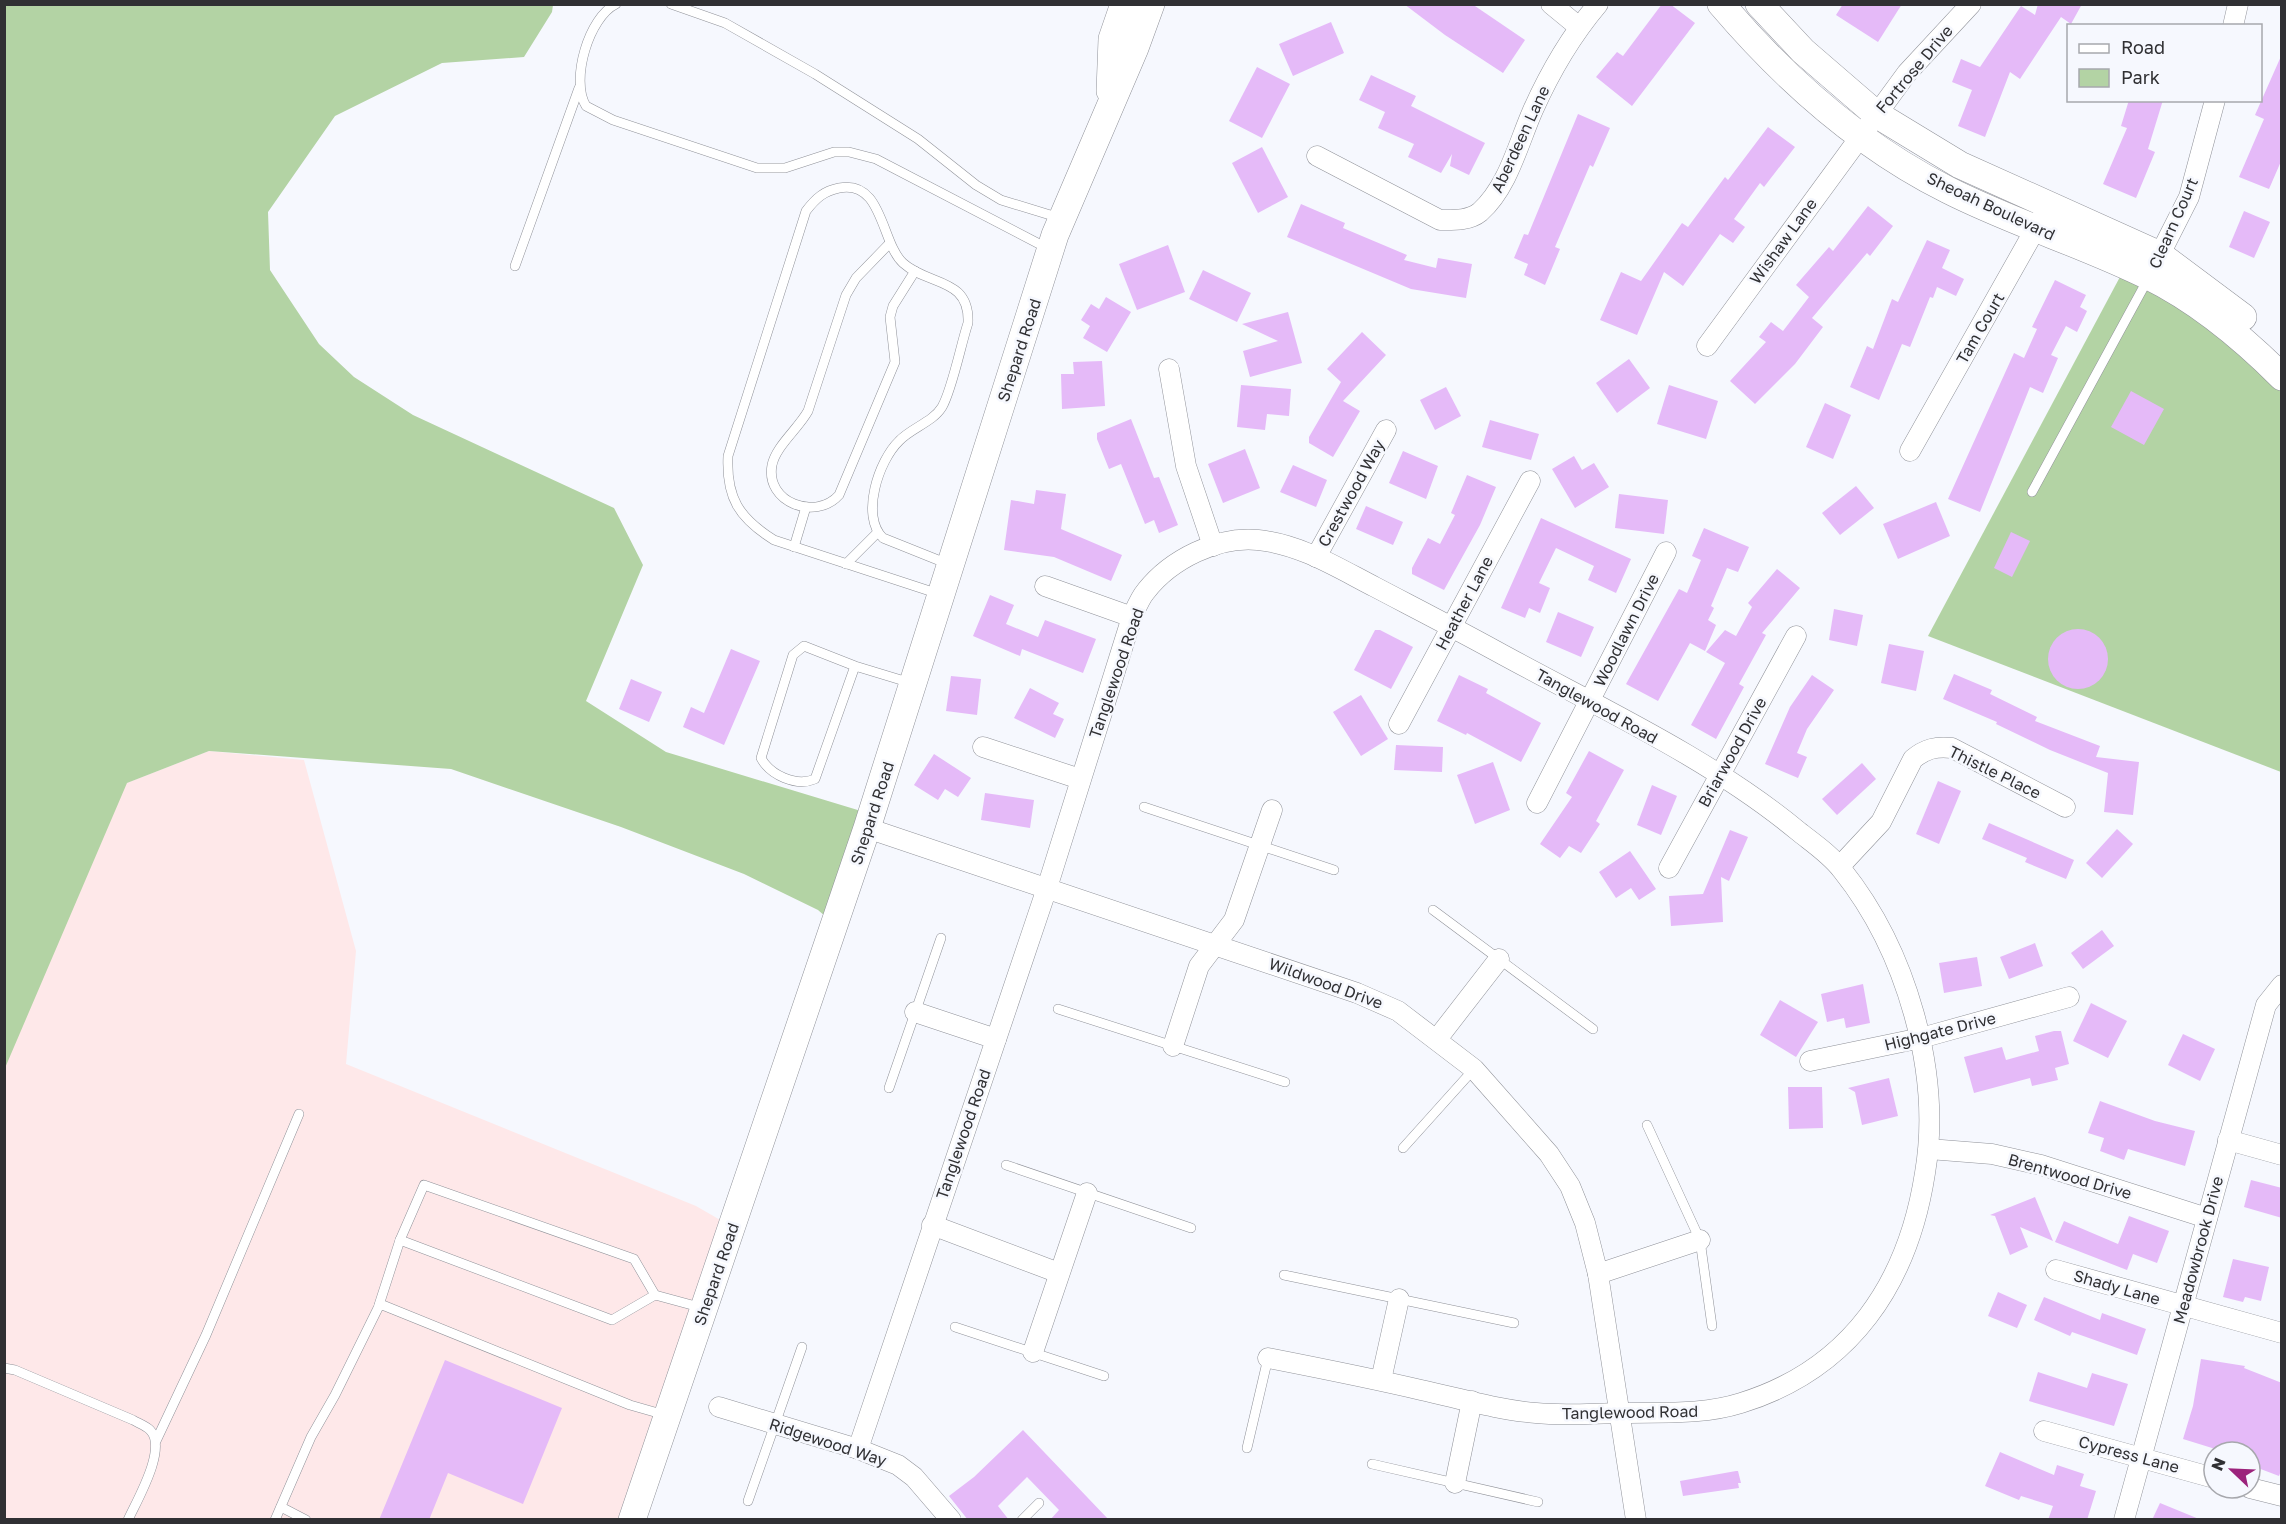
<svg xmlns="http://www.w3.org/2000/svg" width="2286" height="1524" viewBox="0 0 2286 1524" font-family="'Golos Text',sans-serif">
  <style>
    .industrial { fill: #fee8e9 }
    .green { fill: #b3d3a4 }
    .building { fill: #e5baf8 }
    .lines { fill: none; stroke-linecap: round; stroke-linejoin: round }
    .lane-casing { stroke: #909299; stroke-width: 10 }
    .street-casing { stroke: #909299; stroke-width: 21 }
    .secondary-casing { stroke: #909299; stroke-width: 28 }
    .lane { stroke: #fff; stroke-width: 9 }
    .street { stroke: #fff; stroke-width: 20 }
    .secondary { stroke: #fff; stroke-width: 27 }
    .labels { text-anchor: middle; stroke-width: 5; stroke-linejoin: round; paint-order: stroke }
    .street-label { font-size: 16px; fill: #303033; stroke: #f6f8fe }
  </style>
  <rect width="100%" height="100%" fill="#f6f8fe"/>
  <polygon class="industrial" points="209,751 304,760 356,951 346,1064 696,1206 722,1221 621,1519 5,1520 5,1037 124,784"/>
  <g class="green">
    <polygon points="5,5 553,5 552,12 524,57 442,63 335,116 268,212 270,270 319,344 354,377 413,415 614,508 643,565 586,701 666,752 861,811 826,917 818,910 744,874 621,827 451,769 209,751 127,783 5,1068"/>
    <polygon points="2121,275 2205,322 2281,391 2281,772 1928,636"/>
  </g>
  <g class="building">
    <polygon points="1404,4 1472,4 1525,40 1503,73 1445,35"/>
    <polygon points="1662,4 1670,4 1695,23 1632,106 1596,77 1617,52 1623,56"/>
    <polygon points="1843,4 1902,4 1878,42 1836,15"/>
    <polygon points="2038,4 2082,4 2071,24 2061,17 2020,79 2010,72 1985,137 1958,126 1972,90 1952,82 1961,59 1980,67 2021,6 2035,15"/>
    <polygon points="1331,22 1344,53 1293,76 1279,44"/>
    <polygon points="2282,54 2282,159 2269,189 2239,177 2264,119 2255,115"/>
    <polygon points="1257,67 1290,84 1262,138 1229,121"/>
    <polygon points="1371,75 1416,96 1411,106 1485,143 1469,175 1450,166 1452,154 1441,173 1408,157 1414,144 1378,128 1385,112 1359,100"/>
    <polygon points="2129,100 2163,100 2148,149 2155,152 2136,198 2103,184 2127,128 2121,126"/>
    <polygon points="1578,114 1610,128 1593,167 1590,165 1555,247 1560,249 1545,285 1524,275 1528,264 1514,258 1524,234 1528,235"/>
    <polygon points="1768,127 1795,147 1764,187 1760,183 1734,219 1745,227 1733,243 1720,234 1683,286 1664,272 1637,335 1600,320 1621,272 1641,281 1682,223 1688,227 1725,177 1728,180"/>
    <polygon points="1262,147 1288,197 1258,213 1232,163"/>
    <polygon points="1301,204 1345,223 1343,228 1407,255 1404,260 1436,268 1438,258 1472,264 1466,298 1411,289 1287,237"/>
    <polygon points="1868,206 1893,226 1870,256 1867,253 1812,318 1823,327 1795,364 1755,404 1730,381 1766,342 1759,337 1771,322 1783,331 1809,297 1796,285 1829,247 1833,251"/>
    <polygon points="2244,211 2270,222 2254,258 2229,247"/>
    <polygon points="1927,240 1950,250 1942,268 1964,279 1956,296 1937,287 1933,298 1930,297 1910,347 1902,344 1879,400 1850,387 1867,346 1873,349 1892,299 1898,302"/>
    <polygon points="1168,245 1185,292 1137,310 1119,264"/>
    <polygon points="1203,270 1251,293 1237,322 1189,299"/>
    <polygon points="2055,280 2086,295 2080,307 2087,311 2077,332 2066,326 2051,355 2058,358 2043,393 2030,387 1980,512 1948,499 2014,353 2024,358 2037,329 2032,327"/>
    <polygon points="1106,297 1131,312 1107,352 1083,338 1090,326 1081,320 1091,304 1099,309"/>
    <polygon points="1288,312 1302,363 1250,377 1243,351 1278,341 1242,324"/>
    <polygon points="1362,332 1386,355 1343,401 1360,411 1333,457 1309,443 1309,437 1341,382 1327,369"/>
    <polygon points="1629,359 1650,388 1617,413 1596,383"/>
    <polygon points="1102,361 1105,406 1062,409 1061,374 1074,374 1073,362"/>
    <polygon points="1241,385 1291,389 1289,416 1267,414 1265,430 1237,427"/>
    <polygon points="1669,385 1718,401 1706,439 1657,424"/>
    <polygon points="1446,387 1461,416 1435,430 1420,400"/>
    <polygon points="2131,391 2164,409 2144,445 2111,427"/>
    <polygon points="1825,403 1851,415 1833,459 1806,447"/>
    <polygon points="1131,419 1154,478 1159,477 1178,525 1159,533 1154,520 1145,524 1121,464 1109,469 1097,439 1097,433"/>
    <polygon points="1490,420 1539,434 1531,460 1482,447"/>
    <polygon points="1245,449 1260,488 1223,503 1208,464"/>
    <polygon points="1403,451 1438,466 1426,499 1389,483"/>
    <polygon points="1574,456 1582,470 1594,463 1609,487 1575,508 1552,469"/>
    <polygon points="1293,465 1327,480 1316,507 1280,492"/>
    <polygon points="1467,475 1496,487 1480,525 1444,590 1412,574 1412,568 1428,538 1440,544 1455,515 1451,513"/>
    <polygon points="1856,486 1874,508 1840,535 1822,513"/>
    <polygon points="1036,490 1066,494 1061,529 1122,555 1111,581 1054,557 1004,550 1011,500 1034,504"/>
    <polygon points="1619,494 1668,500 1664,534 1615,528"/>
    <polygon points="1936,502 1950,536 1898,559 1883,524"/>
    <polygon points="1366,506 1403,522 1393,545 1356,529"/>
    <polygon points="1541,518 1631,559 1616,593 1588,580 1594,566 1556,548 1539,583 1550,588 1540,613 1529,608 1525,618 1501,608"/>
    <polygon points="1704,528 1749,547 1738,572 1727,568 1711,606 1714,608 1708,620 1716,625 1705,651 1690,643 1658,701 1626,684 1679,589 1687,593 1701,560 1692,556"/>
    <polygon points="2011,532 2030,541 2012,577 1994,568"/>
    <polygon points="1777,569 1800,588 1762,633 1766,635 1739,684 1744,687 1716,739 1691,725 1725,663 1706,652 1725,630 1736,636 1752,607 1748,603"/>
    <polygon points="990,595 1014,605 1006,624 1038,637 1045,620 1096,639 1083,673 1022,649 1020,656 973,636"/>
    <polygon points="1834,609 1863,615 1857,646 1829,640"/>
    <polygon points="1558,612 1594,627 1581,657 1546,642"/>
    <circle cx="2078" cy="659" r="30"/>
    <polygon points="1375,630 1380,630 1413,647 1391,689 1354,670"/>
    <polygon points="1889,644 1924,651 1916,691 1881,683"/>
    <polygon points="731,649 760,661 724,745 683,727 691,707 704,713"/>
    <polygon points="1954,674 1992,690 1990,694 2037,717 2035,721 2100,746 2096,757 2139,762 2133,815 2104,812 2108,773 2050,750 1996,724 1997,722 1943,699"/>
    <polygon points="1459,675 1488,689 1486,693 1541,723 1521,762 1467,733 1466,735 1437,721"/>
    <polygon points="1812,675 1834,690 1807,729 1797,753 1807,757 1798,778 1765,764 1790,707"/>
    <polygon points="951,676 981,679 977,715 946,711"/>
    <polygon points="631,679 662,692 649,722 619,709"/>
    <polygon points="1030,688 1059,703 1053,714 1064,719 1055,738 1014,718"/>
    <polygon points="1361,695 1388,739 1361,756 1333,712"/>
    <polygon points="1396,745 1443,747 1442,772 1394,770"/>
    <polygon points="1589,751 1624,770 1596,821 1600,824 1581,853 1569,846 1560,858 1540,844 1572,797 1566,793"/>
    <polygon points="934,754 971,778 958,797 945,789 938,800 914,785"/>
    <polygon points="1493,762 1510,810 1475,824 1457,775"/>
    <polygon points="1862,763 1876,779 1837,815 1822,799"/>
    <polygon points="1938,781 1961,791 1939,844 1916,834"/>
    <polygon points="1652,785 1677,796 1661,835 1637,825"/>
    <polygon points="985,793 1034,800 1030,828 981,820"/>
    <polygon points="1989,823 2074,860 2066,879 2025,862 2027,858 1982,839"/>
    <polygon points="2117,829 2133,844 2102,878 2086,863"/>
    <polygon points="1730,830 1748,837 1729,881 1721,877 1723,922 1671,926 1669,896 1703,894"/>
    <polygon points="1630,851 1656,889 1639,900 1631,888 1616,898 1599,872"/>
    <polygon points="2102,930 2114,946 2083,969 2071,953"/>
    <polygon points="2035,943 2043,966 2009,979 2000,957"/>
    <polygon points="1977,957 1982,986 1944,993 1939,963"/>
    <polygon points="1863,984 1870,1023 1846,1028 1844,1018 1827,1022 1821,994"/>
    <polygon points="1780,1000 1818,1022 1796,1057 1760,1035"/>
    <polygon points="2091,1003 2127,1021 2108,1058 2073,1041"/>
    <polygon points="2054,1031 2061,1031 2069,1064 2055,1068 2058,1080 2032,1086 2030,1078 1974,1093 1964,1057 2002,1047 2006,1060 2039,1051 2035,1036"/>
    <polygon points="2183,1034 2215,1049 2200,1081 2168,1065"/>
    <polygon points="1889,1078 1898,1116 1862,1125 1855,1092 1848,1088"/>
    <polygon points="1788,1087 1822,1087 1823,1128 1789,1129"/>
    <polygon points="2100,1101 2155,1121 2195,1131 2185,1166 2128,1149 2124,1160 2100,1151 2104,1138 2088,1133"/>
    <polygon points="2251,1180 2282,1188 2282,1218 2244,1207"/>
    <polygon points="2035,1197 2053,1241 2020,1227 2028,1247 2010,1255 1995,1216 1990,1215"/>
    <polygon points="2129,1216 2169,1231 2157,1263 2133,1254 2127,1270 2055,1242 2064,1221 2118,1244"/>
    <polygon points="2233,1259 2269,1267 2261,1301 2245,1297 2243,1302 2223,1297"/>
    <polygon points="1998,1292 2027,1305 2017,1328 1988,1316"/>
    <polygon points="2044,1297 2100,1320 2102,1313 2146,1329 2137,1355 2072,1332 2070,1336 2034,1320"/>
    <polygon points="2201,1359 2245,1366 2244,1368 2282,1383 2282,1468 2279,1476 2250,1465 2250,1452 2225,1452 2183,1439 2193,1406"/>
    <polygon points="445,1360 562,1408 523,1504 448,1473 429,1520 379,1520"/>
    <polygon points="2038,1372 2087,1388 2092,1373 2128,1384 2114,1426 2029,1401"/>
    <polygon points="1023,1430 1109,1520 1050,1520 1059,1510 1027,1477 998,1506 1009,1520 968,1520 949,1496 974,1477"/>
    <polygon points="2000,1452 2054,1475 2057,1465 2084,1474 2080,1486 2096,1491 2087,1520 2048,1520 2053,1506 2021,1496 2019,1500 1985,1486"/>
    <polygon points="1736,1471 1738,1471 1741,1483 1738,1483 1739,1488 1683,1496 1680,1481"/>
    <polygon points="2160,1503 2199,1519 2199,1520 2152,1520"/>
  </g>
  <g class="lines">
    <defs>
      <g id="lane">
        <path d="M616,4C589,17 570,80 586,106L613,120L757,168H785L834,152H849L876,159L1047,248"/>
        <polyline points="671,4 725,23 815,74 918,139 976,185 1001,200 1060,218"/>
        <path d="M889,244L856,278L846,295L808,411C798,429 776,446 772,465C765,503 816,521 839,495L895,362L890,317L893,306L915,271"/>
        <polyline points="515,266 579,88"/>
        <polyline points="2032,492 2148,279"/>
        <polyline points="794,547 806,507"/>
        <polyline points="846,564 877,533"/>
        <path d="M939,594L774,540C739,518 726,498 728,456L806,211C816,198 824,191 839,188C883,179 881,243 903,263C928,286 970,277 968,323C961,344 952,390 942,407C933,422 911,428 899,441C879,460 860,516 883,538L948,564"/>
        <path d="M855,666L815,779C796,787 770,775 761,758L793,655L804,646L855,666L911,683"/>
        <polyline points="1144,807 1334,870"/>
        <polyline points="1433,910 1593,1029"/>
        <polyline points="1058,1009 1285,1082"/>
        <polyline points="889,1088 941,938"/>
        <polyline points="1647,1125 1700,1240 1712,1326"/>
        <polyline points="1403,1148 1474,1069"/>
        <polyline points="1006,1165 1191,1228"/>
        <polyline points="400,1240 424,1185 634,1259 655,1295"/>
        <polyline points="1284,1275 1514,1323"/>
        <polyline points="379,1305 400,1240 612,1320 655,1295 703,1308"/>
        <polyline points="955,1327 1104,1376"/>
        <path d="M4,1368L15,1370L133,1420C138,1423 146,1426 150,1430C168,1448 137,1500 128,1520"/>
        <polyline points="156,1441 206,1335 299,1114"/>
        <polyline points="1247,1448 1268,1358"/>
        <polyline points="1372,1464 1538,1502"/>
        <polyline points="748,1501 802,1347"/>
        <polyline points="281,1507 306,1520"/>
        <polyline points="275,1520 311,1437 335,1395 380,1304 630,1405 665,1415"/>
        <polyline points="1022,1520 1039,1503"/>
      </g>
      <g id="street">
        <polyline points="1551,4 1579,27"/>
        <polyline points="2233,26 2238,4"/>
        <path d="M1317,156L1440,220C1453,220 1469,221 1480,212C1508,187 1518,144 1533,110C1550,72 1571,36 1598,4"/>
        <polyline points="2154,266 2189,197 2215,100"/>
        <polyline points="1707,346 1907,73 1971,4"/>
        <polyline points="1169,369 1186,466 1213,546"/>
        <polyline points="1910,451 2041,219"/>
        <polyline points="1316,557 1386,430"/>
        <polyline points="1045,586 1132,617"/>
        <polyline points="1399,724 1530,481"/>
        <polyline points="983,747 1080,779"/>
        <polyline points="1537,803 1666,552"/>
        <polyline points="867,828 1357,993 1398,1011 1474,1069 1549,1154 1570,1186 1585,1223 1598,1274 1636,1520"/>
        <path d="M1840,866L1881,822L1913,759C1925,749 1936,746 1952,748L2065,807"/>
        <polyline points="1669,868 1796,636"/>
        <polyline points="915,1012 996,1039"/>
        <polyline points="1437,1039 1499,959"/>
        <polyline points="1173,1046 1199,966 1234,920 1272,810"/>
        <polyline points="1810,1061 1921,1038 2069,997"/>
        <polyline points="2228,1140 2282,1155"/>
        <polyline points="1929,1149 1992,1154 2041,1165 2207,1218"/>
        <polyline points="932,1225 1059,1273"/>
        <polyline points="2056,1270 2282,1333"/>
        <polyline points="1598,1274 1700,1240"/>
        <polyline points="1033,1352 1087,1193"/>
        <polyline points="1381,1380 1399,1299"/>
        <polyline points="719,1407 858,1449 898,1465 914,1477 951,1520"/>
        <polyline points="2044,1431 2214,1478"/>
        <path d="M858,1449L1047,888L1132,617C1136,608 1140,598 1146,591C1171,559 1218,536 1258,540C1300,544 1338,568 1375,587C1415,608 1456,629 1496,651C1596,706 1710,758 1798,831C1813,843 1831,855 1842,870C1906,950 1942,1072 1925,1173C1908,1283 1851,1369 1741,1403C1703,1415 1663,1412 1624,1413C1595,1413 1565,1416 1536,1413C1498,1410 1458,1398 1421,1390C1370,1378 1319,1368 1268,1358"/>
        <polyline points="1455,1483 1472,1401"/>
        <polyline points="2250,1488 2282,1496"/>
        <polyline points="2124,1520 2266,1005 2282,985"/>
      </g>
      <g id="secondary">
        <path d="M1721,4C1784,78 1860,146 1948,190C2013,223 2083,244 2148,276C2199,301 2242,337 2282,377"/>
        <polyline points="1759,4 1803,51 1876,114 1960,165 2160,255 2243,317"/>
        <polyline points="1110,91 1112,39 1124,4"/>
        <polyline points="632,1520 867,828 1055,235 1135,48 1151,4"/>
      </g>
    </defs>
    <use href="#lane" class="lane-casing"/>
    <use href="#street" class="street-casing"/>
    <use href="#secondary" class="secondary-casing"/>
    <use href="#lane" class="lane"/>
    <use href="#street" class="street"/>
    <use href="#secondary" class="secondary"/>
  </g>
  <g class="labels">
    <g class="street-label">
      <text transform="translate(1914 69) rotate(-50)" y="6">Fortrose Drive</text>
      <text transform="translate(1520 139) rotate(-65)" y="6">Aberdeen Lane</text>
      <text transform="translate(1991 206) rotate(25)" y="6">Sheoah Boulevard</text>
      <text transform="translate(2173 223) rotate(-66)" y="6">Clearn Court</text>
      <text transform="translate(1783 241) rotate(-54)" y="6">Wishaw Lane</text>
      <text transform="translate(1980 328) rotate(-60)" y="6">Tam Court</text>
      <text transform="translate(1019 350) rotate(-72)" y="6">Shepard Road</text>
      <text transform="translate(1351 493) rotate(-61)" y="6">Crestwood Way</text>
      <text transform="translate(1464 603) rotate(-62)" y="6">Heather Lane</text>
      <text transform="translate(1626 630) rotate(-63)" y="6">Woodlawn Drive</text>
      <text transform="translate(1116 673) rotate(-71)" y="6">Tanglewood Road</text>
      <text transform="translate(1597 706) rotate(29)" y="6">Tanglewood Road</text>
      <text transform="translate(1732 752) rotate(-61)" y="6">Briarwood Drive</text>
      <text transform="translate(1995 772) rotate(26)" y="6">Thistle Place</text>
      <text transform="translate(872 813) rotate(-72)" y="6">Shepard Road</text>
      <text transform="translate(1326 983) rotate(20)" y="6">Wildwood Drive</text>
      <text transform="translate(1940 1031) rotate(-14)" y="6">Highgate Drive</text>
      <text transform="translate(963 1134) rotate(-71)" y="6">Tanglewood Road</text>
      <text transform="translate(2070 1176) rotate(16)" y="6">Brentwood Drive</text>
      <text transform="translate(2198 1250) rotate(-75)" y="6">Meadowbrook Drive</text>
      <text transform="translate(716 1274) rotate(-71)" y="6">Shepard Road</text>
      <text transform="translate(2117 1287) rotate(16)" y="6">Shady Lane</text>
      <text transform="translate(1630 1412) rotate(-1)" y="6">Tanglewood Road</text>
      <text transform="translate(828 1442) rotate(18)" y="6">Ridgewood Way</text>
      <text transform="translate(2129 1454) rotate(15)" y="6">Cypress Lane</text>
    </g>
  </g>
  <rect width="2286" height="1524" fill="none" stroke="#303033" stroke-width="12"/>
  <rect x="2067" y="24" width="195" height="78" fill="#f6f8fe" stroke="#a7a8ad" stroke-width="1.5"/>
  <rect x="2079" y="44" width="30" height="9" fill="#ffffff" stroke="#a7a8ad" stroke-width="1.5"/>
  <text x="2121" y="54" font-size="18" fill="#303033">Road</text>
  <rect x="2079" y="69" width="30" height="18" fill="#b3d3a4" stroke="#a7a8ad" stroke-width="1.5"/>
  <text x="2121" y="84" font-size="18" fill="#303033">Park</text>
  <g transform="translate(2232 1470) rotate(293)"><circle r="28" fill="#f6f8fe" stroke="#a7a8ad" stroke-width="1.5"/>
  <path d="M0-4.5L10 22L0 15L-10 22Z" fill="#9c237c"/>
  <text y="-9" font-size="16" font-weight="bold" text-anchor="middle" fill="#303033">N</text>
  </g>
</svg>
